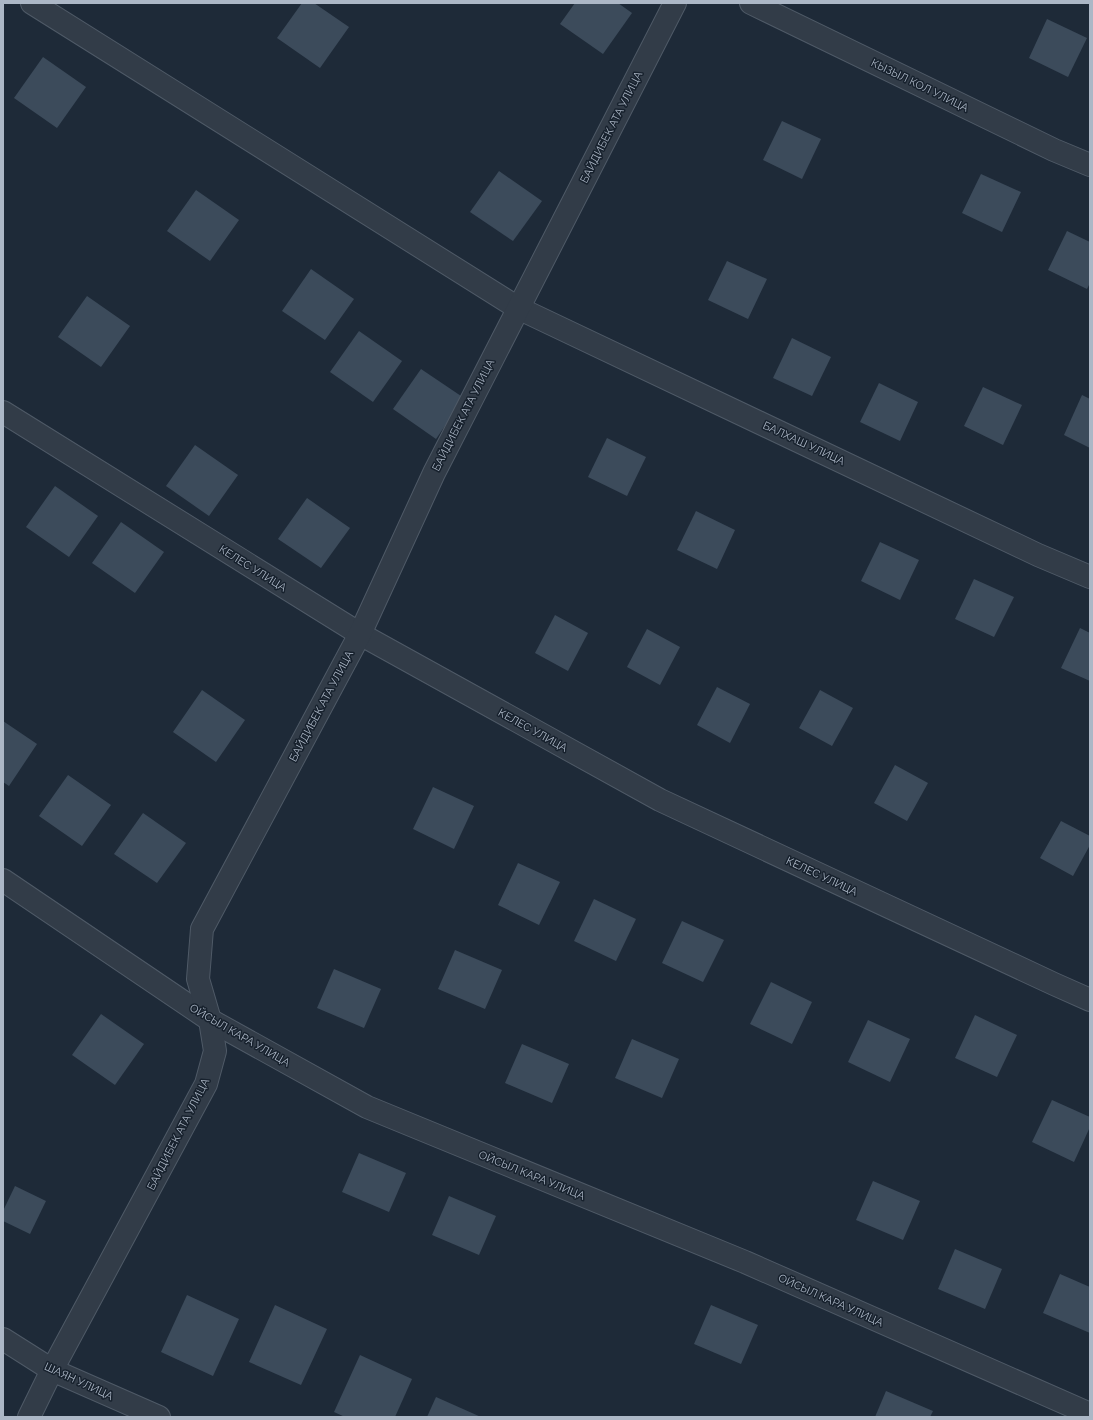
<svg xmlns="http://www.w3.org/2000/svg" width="1093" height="1420" viewBox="0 0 1093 1420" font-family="Raleway,sans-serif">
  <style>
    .building { fill: #3c4b5b }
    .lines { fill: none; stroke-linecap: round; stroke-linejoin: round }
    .minor-casing { stroke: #4f5a67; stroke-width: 24 }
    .minor { stroke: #323c48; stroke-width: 22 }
    .labels { text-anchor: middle; stroke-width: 3; stroke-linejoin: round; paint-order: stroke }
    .street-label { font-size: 11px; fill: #acb7c6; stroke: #17212d }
  </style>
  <rect width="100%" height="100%" fill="#1e2a38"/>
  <g class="building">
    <polygon points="302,3 314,3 349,27 320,68 277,38"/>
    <polygon points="575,3 618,3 632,13 603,54 560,24"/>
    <polygon points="1047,19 1087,38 1068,77 1029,58"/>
    <polygon points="43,57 86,87 57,128 14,98"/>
    <polygon points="782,121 821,139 802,179 763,160"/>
    <polygon points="499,171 542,201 513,241 470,212"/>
    <polygon points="981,174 1021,192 1002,232 962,213"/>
    <polygon points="196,190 239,220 210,261 167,231"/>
    <polygon points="1067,231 1090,242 1090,283 1087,289 1048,270"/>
    <polygon points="727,261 767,279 748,319 708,300"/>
    <polygon points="311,269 354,299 325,340 282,311"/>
    <polygon points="87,296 130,326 101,367 58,337"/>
    <polygon points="359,331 402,361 373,402 330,372"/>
    <polygon points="792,338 831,357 812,396 773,378"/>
    <polygon points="421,369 464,398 436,439 393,409"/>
    <polygon points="879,383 918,402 900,441 860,422"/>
    <polygon points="983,387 1022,405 1003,445 964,426"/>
    <polygon points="1082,395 1090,399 1090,448 1064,435"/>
    <polygon points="607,438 646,457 627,496 588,477"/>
    <polygon points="195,445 238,475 209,516 166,486"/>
    <polygon points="55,486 98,516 69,557 26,527"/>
    <polygon points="307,498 350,528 321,568 278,539"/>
    <polygon points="696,511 735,530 717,569 677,550"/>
    <polygon points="121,522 164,552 135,593 92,563"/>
    <polygon points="880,542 919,560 900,600 861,581"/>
    <polygon points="974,579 1014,597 994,637 955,619"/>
    <polygon points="555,615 588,633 568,671 535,653"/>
    <polygon points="1080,628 1090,633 1090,681 1061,668"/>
    <polygon points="647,629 680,647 660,685 627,667"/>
    <polygon points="717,687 750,704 730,743 697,725"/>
    <polygon points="202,690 245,720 216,762 173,732"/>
    <polygon points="820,690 853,708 832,746 799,728"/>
    <polygon points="3,721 37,744 9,786 3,782"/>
    <polygon points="895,765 928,783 907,821 874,803"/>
    <polygon points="68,775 111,805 82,846 39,816"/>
    <polygon points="433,787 474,806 454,849 413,829"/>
    <polygon points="143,813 186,843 157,883 114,854"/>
    <polygon points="1061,821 1090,836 1090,845 1073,876 1040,858"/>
    <polygon points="518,863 560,882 539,925 498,905"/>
    <polygon points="594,899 636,919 616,961 574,941"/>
    <polygon points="682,921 724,940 703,982 662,963"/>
    <polygon points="455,950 502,970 485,1009 438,989"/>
    <polygon points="334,969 381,989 364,1028 317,1008"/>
    <polygon points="771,982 812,1002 792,1044 750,1024"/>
    <polygon points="101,1014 144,1044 115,1085 72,1055"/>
    <polygon points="975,1015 1017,1035 997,1077 955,1058"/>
    <polygon points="868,1020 910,1039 890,1082 848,1062"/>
    <polygon points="632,1039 679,1059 662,1098 615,1078"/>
    <polygon points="522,1044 569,1064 552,1103 505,1083"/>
    <polygon points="1052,1100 1090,1117 1090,1127 1074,1162 1032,1142"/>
    <polygon points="359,1153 406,1173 389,1212 342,1192"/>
    <polygon points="873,1181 920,1201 903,1240 856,1220"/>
    <polygon points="15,1186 46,1201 30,1234 3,1221 3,1211"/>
    <polygon points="449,1196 496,1216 479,1255 432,1235"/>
    <polygon points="955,1249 1002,1269 985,1309 938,1289"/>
    <polygon points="1060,1274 1090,1287 1090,1333 1043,1313"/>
    <polygon points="187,1295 239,1319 213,1376 161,1352"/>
    <polygon points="275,1305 327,1329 301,1385 249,1362"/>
    <polygon points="711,1305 758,1325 741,1364 694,1344"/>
    <polygon points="360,1355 412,1379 395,1417 345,1417 334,1412"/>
    <polygon points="886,1391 933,1411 930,1417 875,1417"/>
    <polygon points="436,1397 481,1417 427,1417"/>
  </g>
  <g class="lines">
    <defs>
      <g id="minor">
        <polyline points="32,3 518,308 1038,555 1090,577"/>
        <polyline points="751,3 1054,150 1090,165"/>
        <polyline points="3,412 360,634 660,800 1054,984 1090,1000"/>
        <polyline points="3,880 210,1020 367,1107 745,1262 1090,1414"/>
        <polyline points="3,1339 52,1370 159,1417"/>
        <polyline points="29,1417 52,1370 206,1084 215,1051 210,1020 198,979 202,929 360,634 434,473 675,3"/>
      </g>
    </defs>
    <use href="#minor" class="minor-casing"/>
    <use href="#minor" class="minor"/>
  </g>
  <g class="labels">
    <g class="street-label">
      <text transform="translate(920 85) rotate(26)" y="4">КЫЗЫЛ КОЛ УЛИЦА</text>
      <text transform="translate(611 127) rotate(-63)" y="4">БАЙДИБЕК АТА УЛИЦА</text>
      <text transform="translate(463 415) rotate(-63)" y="4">БАЙДИБЕК АТА УЛИЦА</text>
      <text transform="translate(804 443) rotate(25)" y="4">БАЛХАШ УЛИЦА</text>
      <text transform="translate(253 568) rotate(32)" y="4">КЕЛЕС УЛИЦА</text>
      <text transform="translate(321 706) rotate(-62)" y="4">БАЙДИБЕК АТА УЛИЦА</text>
      <text transform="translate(533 730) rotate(29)" y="4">КЕЛЕС УЛИЦА</text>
      <text transform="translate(822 876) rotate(25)" y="4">КЕЛЕС УЛИЦА</text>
      <text transform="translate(240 1035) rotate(30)" y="4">ОЙСЫЛ КАРА УЛИЦА</text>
      <text transform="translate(178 1134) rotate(-63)" y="4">БАЙДИБЕК АТА УЛИЦА</text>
      <text transform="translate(532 1175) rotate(22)" y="4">ОЙСЫЛ КАРА УЛИЦА</text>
      <text transform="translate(831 1300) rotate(24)" y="4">ОЙСЫЛ КАРА УЛИЦА</text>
      <text transform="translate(79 1381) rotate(25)" y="4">ШАЯН УЛИЦА</text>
    </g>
  </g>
  <rect width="1093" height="1420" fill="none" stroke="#acb7c6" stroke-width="8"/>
</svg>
